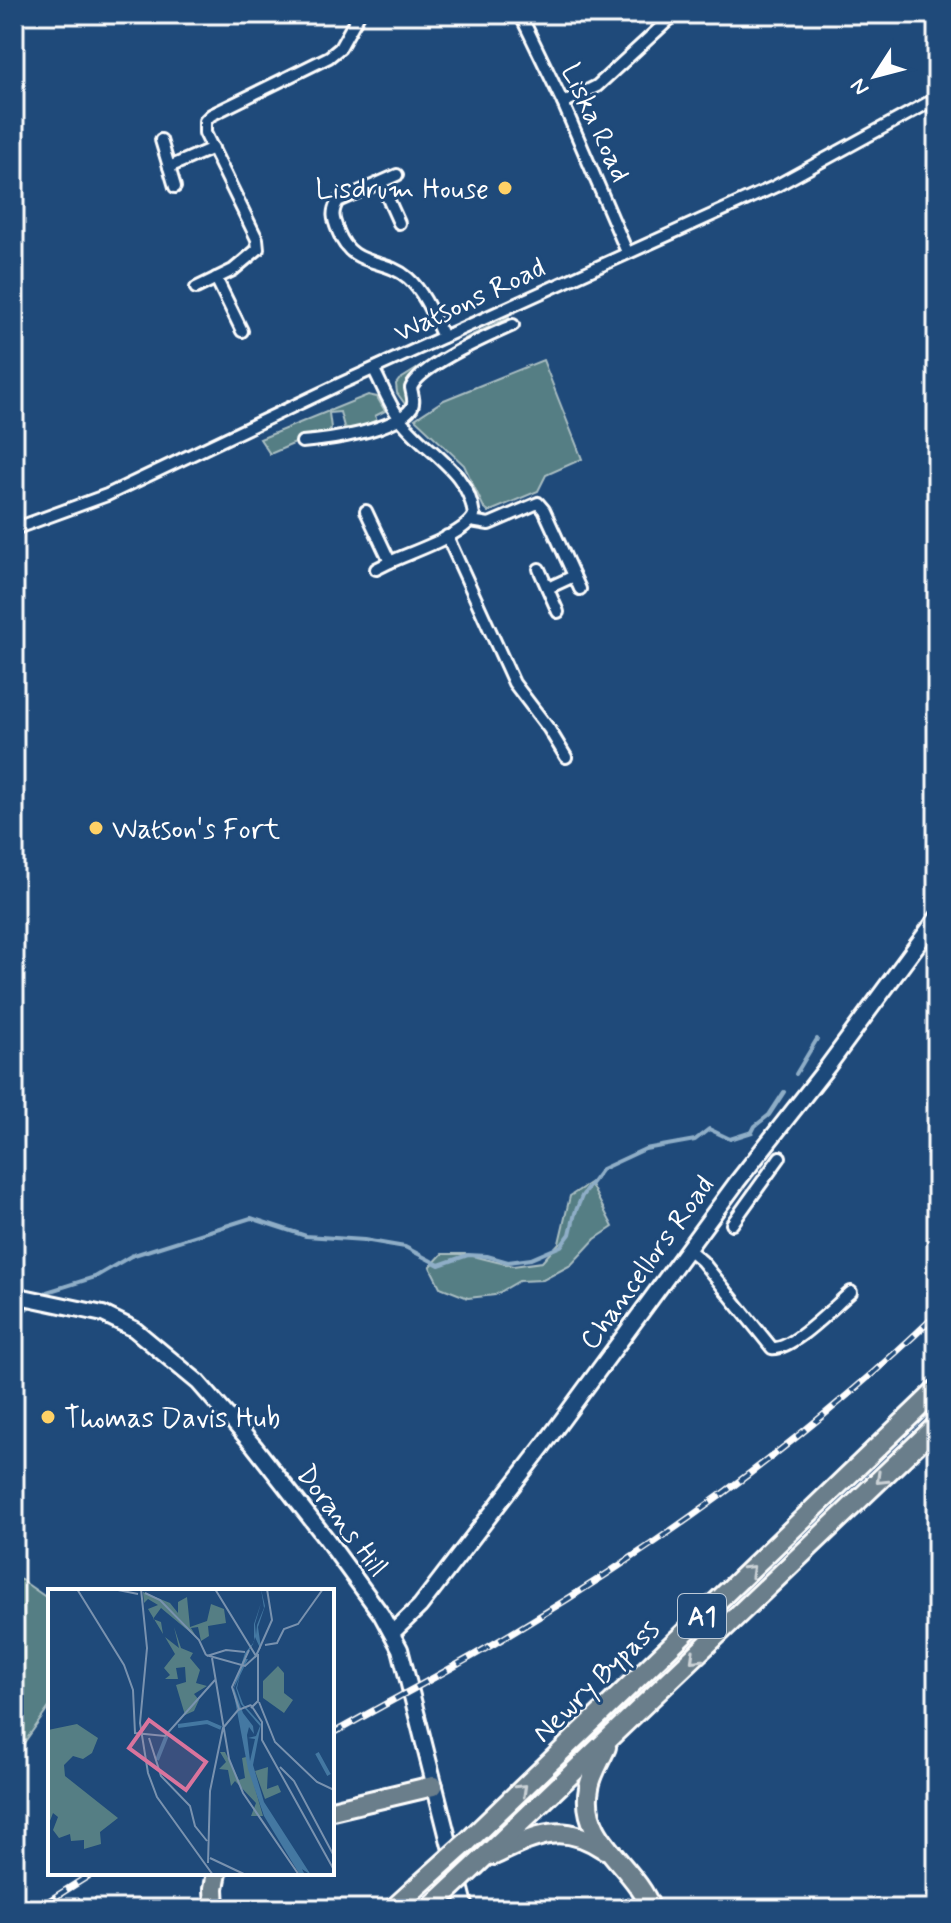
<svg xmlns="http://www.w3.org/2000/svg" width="951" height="1923" viewBox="0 0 951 1923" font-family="Mynerve,sans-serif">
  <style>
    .green { fill: #557e84; stroke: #aabec2; stroke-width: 2 }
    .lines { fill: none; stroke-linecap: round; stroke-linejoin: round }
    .stream { stroke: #8faec7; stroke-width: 4 }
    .street-casing { stroke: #fff; stroke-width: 16 }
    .secondary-casing { stroke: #fff; stroke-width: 20 }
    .highway-casing { stroke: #fff; stroke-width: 24 }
    .street { stroke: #1f4a7a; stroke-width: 10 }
    .secondary { stroke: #1f4a7a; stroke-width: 14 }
    .highway { stroke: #6b7e8b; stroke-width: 18 }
    .rail-casing { stroke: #fff; stroke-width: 7 }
    .rail { stroke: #1f4a7a; stroke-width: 4; stroke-dasharray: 12; stroke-linecap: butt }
    .highway-bridge-casing { stroke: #fff; stroke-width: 24; stroke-linecap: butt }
    .highway-bridge { stroke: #6b7e8b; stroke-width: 18 }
    .oneway { stroke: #cbd2d6 }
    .poi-dot { fill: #ffd166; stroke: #1f4a7a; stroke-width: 3 }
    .labels { text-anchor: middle; stroke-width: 6; stroke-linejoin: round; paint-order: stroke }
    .shield { fill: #1f4a7a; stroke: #bcc9d7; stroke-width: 2 }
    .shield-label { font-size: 26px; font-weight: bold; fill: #fff }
    .street-label { font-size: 28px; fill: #fff; stroke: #1f4a7a }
    .poi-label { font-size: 28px; fill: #fff; stroke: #1f4a7a; text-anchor: start }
    .inset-river { fill: none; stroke: #4478a2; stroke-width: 4 }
    .inset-road { fill: none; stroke: #7992af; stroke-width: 2 }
    .view { fill: #da749d; fill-opacity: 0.15; stroke: #da749d; stroke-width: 4 }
    .inset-edge { fill: none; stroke: #fff; stroke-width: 4 }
  </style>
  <rect width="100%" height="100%" fill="#1f4a7a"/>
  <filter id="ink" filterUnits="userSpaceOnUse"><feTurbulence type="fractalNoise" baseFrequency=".0125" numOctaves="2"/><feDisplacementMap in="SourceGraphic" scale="16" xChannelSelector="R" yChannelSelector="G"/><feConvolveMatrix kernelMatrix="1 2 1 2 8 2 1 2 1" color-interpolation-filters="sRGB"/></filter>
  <g filter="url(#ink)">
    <g class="green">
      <polygon points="509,317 510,320 411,377 405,384 408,401 405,404 397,393 396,384 399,380 468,337"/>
      <polygon points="543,360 582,459 546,475 538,491 488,512 484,508 464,465 415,419 444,400"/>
      <polygon points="368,395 377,397 385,411 375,416 377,420 353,430 344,427 340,412 329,413 331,428 325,436 300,437 300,441 270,454 260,439"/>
      <polygon points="590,1183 613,1227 595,1239 571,1265 543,1280 519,1281 495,1295 468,1298 440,1287 430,1267 442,1254 465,1254 513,1266 542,1262 559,1243 570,1196"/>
      <polygon points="14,1575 50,1600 50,1706 14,1757"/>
    </g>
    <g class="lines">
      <g class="stream">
        <polyline points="796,1074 817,1039"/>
        <polyline points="47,1292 95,1277 131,1256 251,1218 306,1236 364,1240 405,1247 439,1265 468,1255 487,1256 508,1262 531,1259 561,1246 570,1234 575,1213 582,1196 602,1169 645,1149 695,1140 709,1129 730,1139 752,1132 755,1126 769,1115 784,1092"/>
        <polyline points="14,1312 21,1312 29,1307"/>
      </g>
      <defs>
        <g id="street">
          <polyline points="520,14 563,103 627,252"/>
          <polyline points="563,103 597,86 675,14"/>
          <polyline points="161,140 175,187"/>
          <polyline points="169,167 213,148"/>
          <path d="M397,175L338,201C331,212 333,219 338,231C352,269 384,257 408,278C425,293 434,318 443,337"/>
          <polyline points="381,183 399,223"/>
          <polyline points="216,278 242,331"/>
          <polyline points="196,288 233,270 258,249 257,239 205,133 205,121 211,115 329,57 340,48 359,14"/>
          <path d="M302,442C328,440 396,431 412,407C415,401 412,394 411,388C420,365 489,336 513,325"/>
          <path d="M366,511L390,562C411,552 465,535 474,515C468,467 422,451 398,416C388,402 382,385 374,370"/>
          <polyline points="471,521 489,524 538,503 544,510 580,589"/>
          <polyline points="14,529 107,495 342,383 776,186 937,98"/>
          <polyline points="447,536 514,683 549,729 566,757"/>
          <polyline points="376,569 390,562"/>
          <polyline points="539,569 558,612"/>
          <polyline points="548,588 574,576"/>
          <polyline points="732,1224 780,1157"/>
          <path d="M688,1249L702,1261L772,1348C792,1351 834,1306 851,1292"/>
        </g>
        <g id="secondary">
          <polyline points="14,1295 103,1314 134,1329 198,1382 254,1446 325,1537 381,1614 400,1649 466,1909"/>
          <polyline points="393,1632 420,1606 543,1446 737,1182 828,1066 937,918"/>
        </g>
        <g id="highway">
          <path d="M606,1747C600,1761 591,1774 589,1788C579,1840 635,1865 651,1909"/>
          <polyline points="332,1810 433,1786"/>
          <polyline points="466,1843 937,1390"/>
          <path d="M494,1855C536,1835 562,1821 604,1849"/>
          <polyline points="476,1865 937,1425"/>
          <polyline points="215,1909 214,1888 217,1873"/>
          <polyline points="393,1909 417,1887"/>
        </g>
      </defs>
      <use href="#street" class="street-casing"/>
      <use href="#secondary" class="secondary-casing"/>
      <use href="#highway" class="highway-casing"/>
      <use href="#street" class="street"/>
      <use href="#secondary" class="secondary"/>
      <use href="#highway" class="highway"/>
      <defs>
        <g id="rail">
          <path d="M332,1734C395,1698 460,1665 522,1627C670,1538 812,1434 937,1314"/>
          <polyline points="36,1909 93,1873"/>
        </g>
      </defs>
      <use href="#rail" class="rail-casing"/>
      <use href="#rail" class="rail"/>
      <defs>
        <g id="highway-bridge">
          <polyline points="417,1887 466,1843"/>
          <polyline points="429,1909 476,1865"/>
        </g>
      </defs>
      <use href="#highway-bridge" class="highway-bridge-casing"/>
      <use href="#highway-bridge" class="highway-bridge"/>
    </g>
    <defs><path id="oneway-chevron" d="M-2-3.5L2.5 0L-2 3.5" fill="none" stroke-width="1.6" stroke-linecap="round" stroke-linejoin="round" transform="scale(2)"/></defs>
    <g class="oneway">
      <use href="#oneway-chevron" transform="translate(881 1479) rotate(136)"/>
      <use href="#oneway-chevron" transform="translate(750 1570) rotate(-44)"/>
      <use href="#oneway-chevron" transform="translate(695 1658) rotate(136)"/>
      <use href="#oneway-chevron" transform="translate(522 1789) rotate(-44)"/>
    </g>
  </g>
  <g class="poi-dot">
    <circle cx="505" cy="188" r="8"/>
    <circle cx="96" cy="828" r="8"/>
    <circle cx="48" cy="1417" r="8"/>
  </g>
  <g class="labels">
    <rect class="shield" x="678" y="1594" width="48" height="44" rx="6"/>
    <g class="shield-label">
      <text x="702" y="1625">A1</text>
    </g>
    <g class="street-label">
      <text transform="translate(597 122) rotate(65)" y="10">Liska Road</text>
      <text transform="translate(469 299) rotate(-25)" y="10">Watsons Road</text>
      <text transform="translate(646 1262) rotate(-54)" y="10">Chancellors Road</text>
      <text transform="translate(343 1520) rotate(53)" y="10">Dorans Hill</text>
      <text transform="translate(595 1680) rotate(-44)" y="10">Newry Bypass</text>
    </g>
    <g class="poi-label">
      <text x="489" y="198" text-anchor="end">Lisdrum House</text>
      <text x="112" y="838">Watson's Fort</text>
      <text x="64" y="1427">Thomas Davis Hub</text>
    </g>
  </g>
  <g transform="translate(48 1589)">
    <rect width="286" height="286" fill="#1f4a7a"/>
    <path d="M95,3L122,14L130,24V13L139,8L142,38L159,32L163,15L176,20L178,34L160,37L161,47L153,52L150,38L143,39L149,49L113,19L105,30L113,33L115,45L100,20L110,16L100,10L96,14ZM126,38L133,59L145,64L142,69L152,81L148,94L159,97L146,105L151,111L146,122L137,126L128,96L138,93L137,78L128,79L130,90H117L122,86L116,79L127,65L117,48L131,59ZM230,77L236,84V104L245,111L236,124L215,109V92ZM29,135L50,149L44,164L35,170L25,167L16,176L17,187L70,229L52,243L53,255L36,260V251L23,252L22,245L11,249L5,241L10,228L5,224L0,237V141ZM172,163H177L191,191L197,189L194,169L198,168L215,227H203L208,214L187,192L183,197L180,181L171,180L178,173ZM220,178L219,200L230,196L233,203L217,210L207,182Z" fill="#557e84"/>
    <path d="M213,0L217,17L210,38L213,59L204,69L212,59L207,48L205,55L196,70H200L186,99L195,124L205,137L206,145L201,138L199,146L202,172L207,150L200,149L208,147L212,137L193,115L188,99L192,86L189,99L195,115L213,135L205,176L216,213L263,286L254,280L257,286H252L216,227L200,180L185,101L197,64L206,53V35L213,14L207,35L208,46L209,36L216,19Z" fill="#4478a2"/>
    <path class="inset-river" d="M130,137L159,133L173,139M269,164L281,186M109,171L119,146"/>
    <path class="inset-road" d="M29,0L76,76L85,101L87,144L117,147L167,91M65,0L90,5M93,0L99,59L92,134L100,184L109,208L165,286M97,4L112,11L151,51L158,66M217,56L229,54L236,40L250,35L275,0M158,66L197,77L208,67L167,0M159,67L178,61L197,63M208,67L224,31L219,0M164,69L181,170L195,204L251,286M211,113L227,153L269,193L286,201M203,116L214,133V151L286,281M203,119L210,112V65M191,120L184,98L201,61M101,149L113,187L142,217L147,237L159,252M232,178L246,192L286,267M162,269L198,286M160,274L162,202L175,139L190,121L203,116"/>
    <path class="view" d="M101,131L158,173L138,201L81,159Z"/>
    <rect width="286" height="286" class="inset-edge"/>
  </g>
  <rect width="951" height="1923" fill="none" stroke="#1f4a7a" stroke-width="48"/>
  <rect x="24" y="24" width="903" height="1875" fill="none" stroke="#fff" stroke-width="3" filter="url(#ink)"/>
  <g transform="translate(875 76) rotate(234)" stroke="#1f4a7a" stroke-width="6" paint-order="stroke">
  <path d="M0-6L14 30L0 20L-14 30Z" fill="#ffffff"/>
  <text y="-12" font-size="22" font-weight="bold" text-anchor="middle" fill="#ffffff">N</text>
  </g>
</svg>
